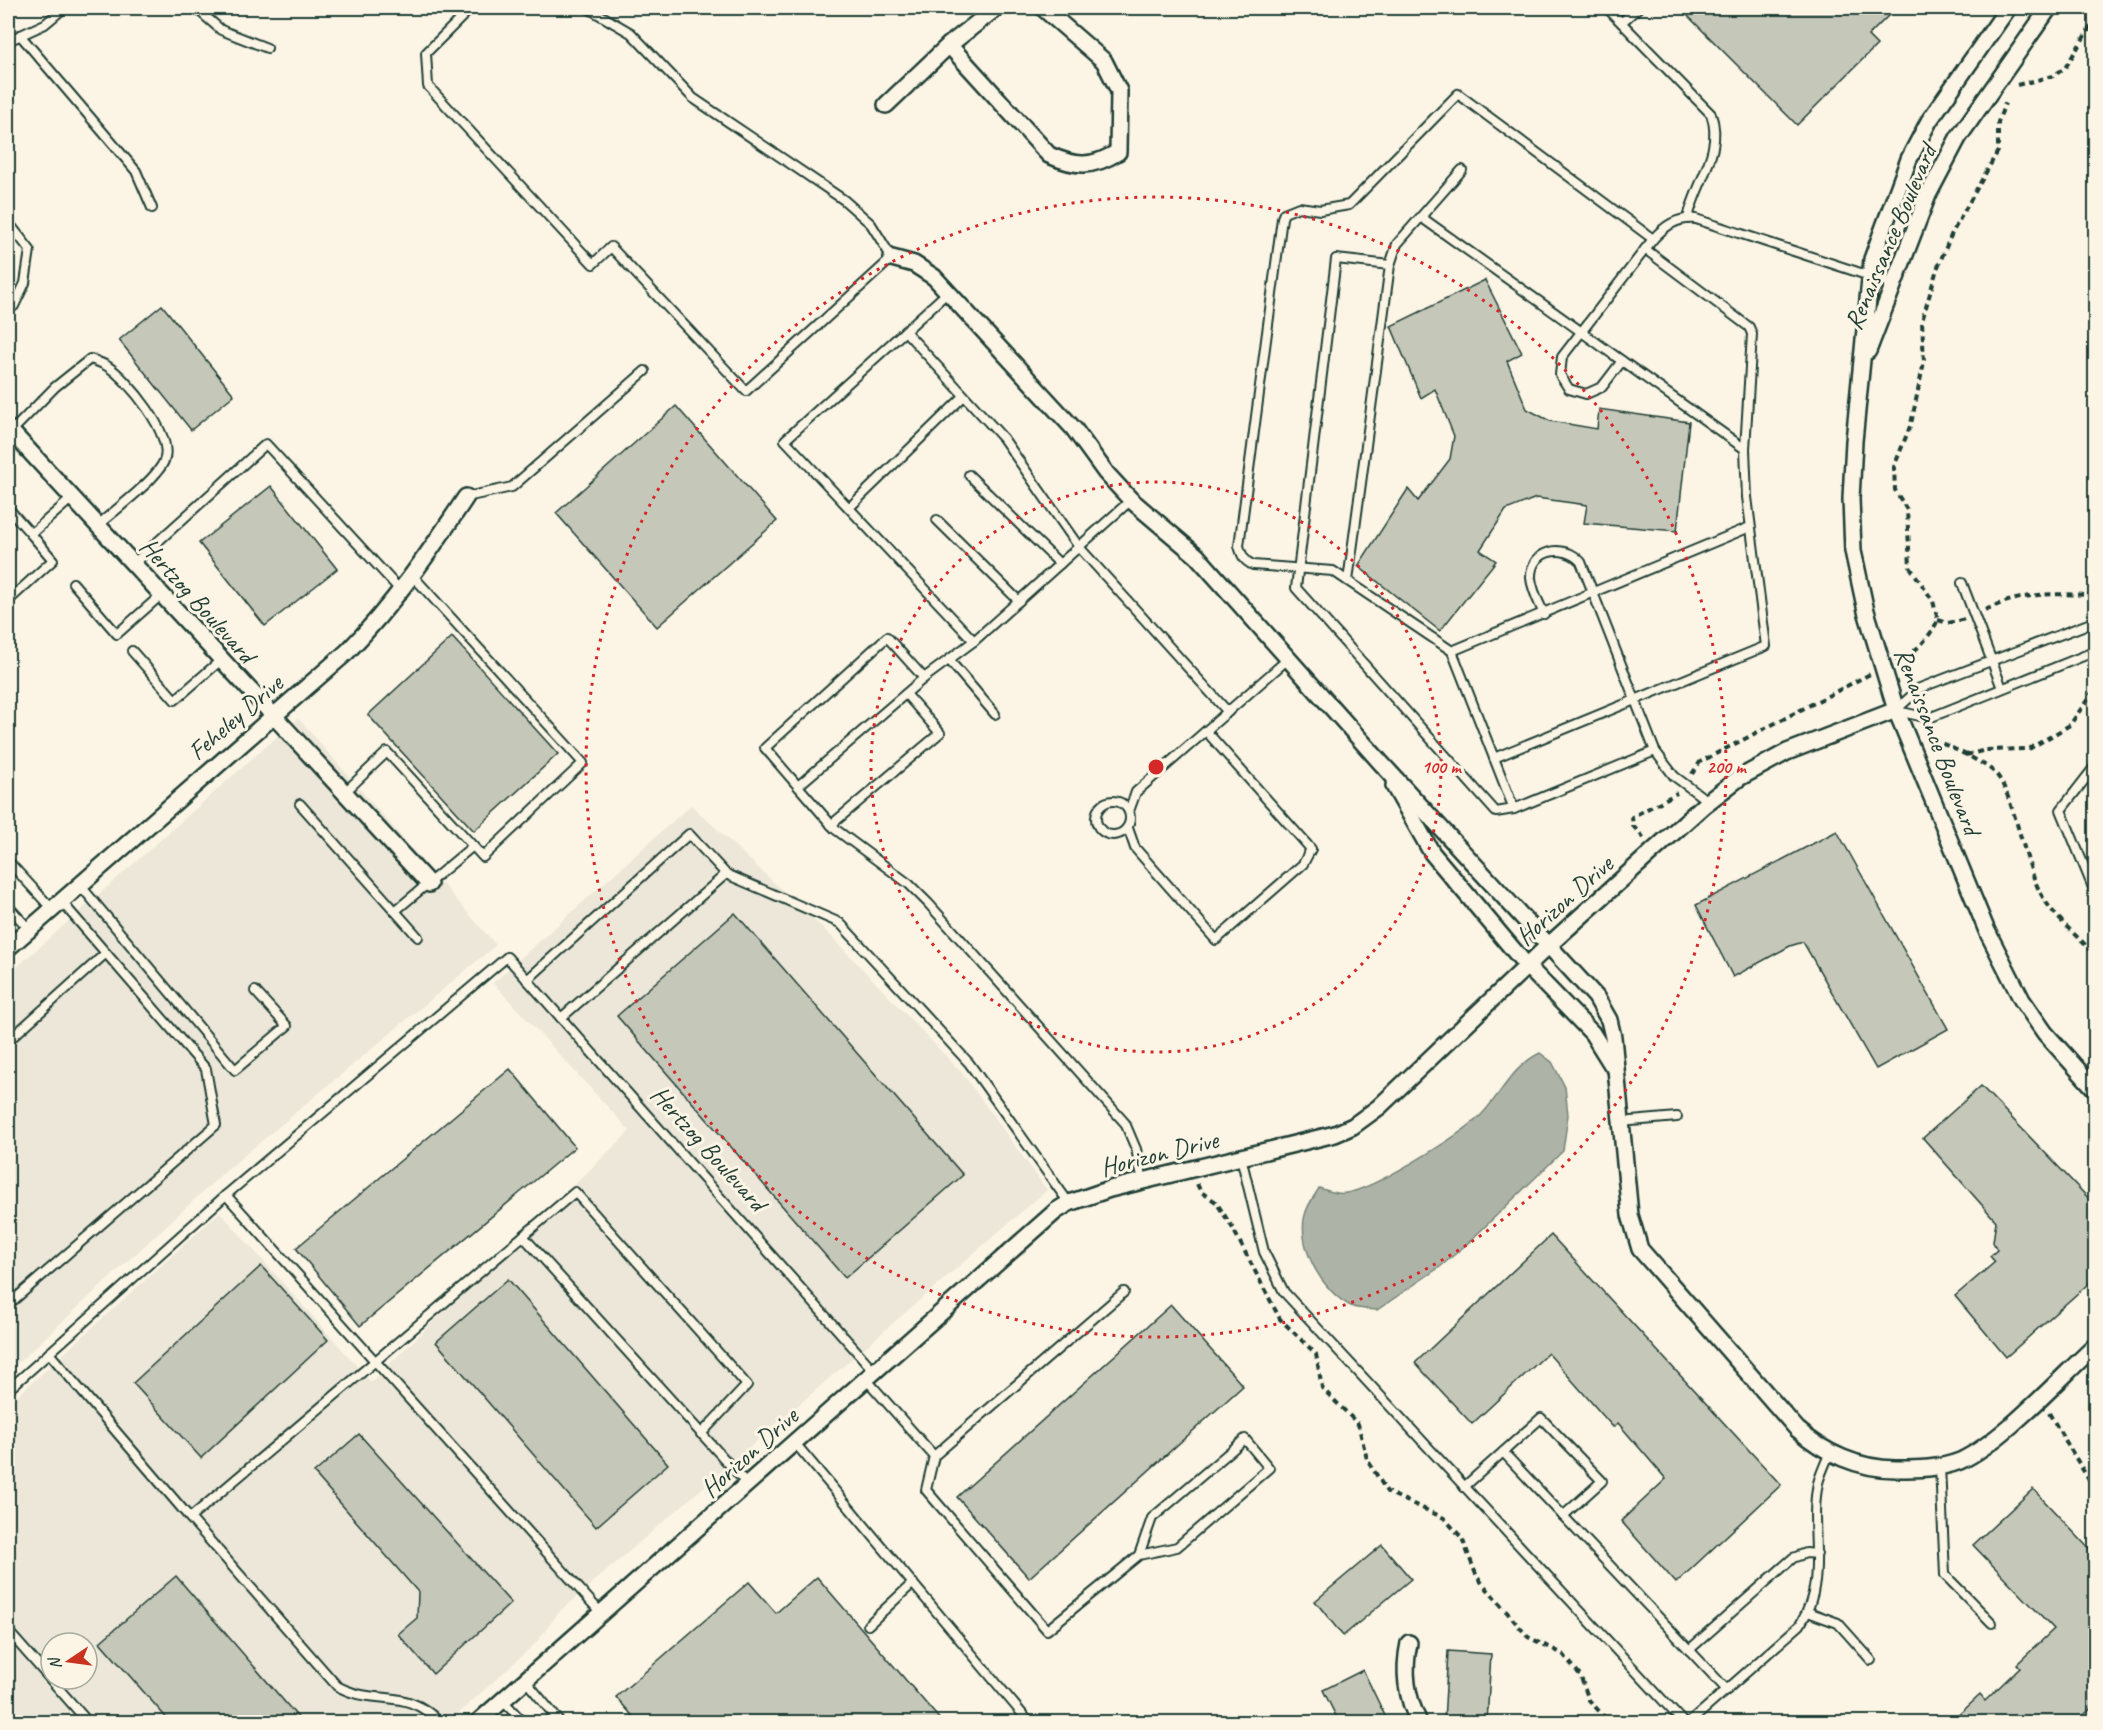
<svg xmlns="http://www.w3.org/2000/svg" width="2103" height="1730" viewBox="0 0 2103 1730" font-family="Caveat,sans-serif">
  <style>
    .built { fill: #ece7d8; fill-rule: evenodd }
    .water { fill: #aeb3a7; stroke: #758479; stroke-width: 1.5 }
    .building { fill: #c5c7b9; stroke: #1f3d34; stroke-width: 1.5 }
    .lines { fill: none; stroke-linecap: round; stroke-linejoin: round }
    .service-casing { stroke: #1f3d34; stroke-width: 12 }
    .minor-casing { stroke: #1f3d34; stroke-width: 20 }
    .path { stroke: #1f3d34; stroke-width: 4; stroke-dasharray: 6 4.5; stroke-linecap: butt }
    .service { stroke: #fcf5e5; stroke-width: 8 }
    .minor { stroke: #fcf5e5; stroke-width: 15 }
    .ring { fill: none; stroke: #d62828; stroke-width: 3; stroke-dasharray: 3 6 }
    .labels { text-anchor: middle; stroke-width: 6; stroke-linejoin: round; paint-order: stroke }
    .street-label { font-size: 26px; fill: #1f3d34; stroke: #fcf5e5 }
    .centre { fill: #d62828; stroke: #fcf5e5; stroke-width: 3 }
    .ring-label { font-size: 18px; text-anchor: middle; font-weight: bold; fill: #d62828; stroke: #fcf5e5; stroke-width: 6; stroke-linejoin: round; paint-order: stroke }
  </style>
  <rect width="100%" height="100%" fill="#fcf5e5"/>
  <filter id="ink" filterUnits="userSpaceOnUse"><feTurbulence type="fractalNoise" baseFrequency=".0167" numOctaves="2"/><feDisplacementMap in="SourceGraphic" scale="12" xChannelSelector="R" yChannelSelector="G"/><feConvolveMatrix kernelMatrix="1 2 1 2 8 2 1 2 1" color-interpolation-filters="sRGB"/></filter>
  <g filter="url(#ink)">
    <g class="built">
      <polygon points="298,718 496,945 221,1175 8,1372 8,975"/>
      <path d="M691,805L829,934L962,1073L1047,1190L559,1612L536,1643L449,1722H8V1404L220,1212L371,1382L630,1131L493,983ZM51,1643H87V1679H51Z"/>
    </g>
    <path class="water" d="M1540,1053L1552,1062L1565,1087L1568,1115L1563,1151L1468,1243L1440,1267L1377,1310C1370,1309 1360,1309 1353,1307C1322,1293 1293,1242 1307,1209C1310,1202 1315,1195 1319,1188C1326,1190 1338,1195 1346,1193C1374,1189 1460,1136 1481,1115C1501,1094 1513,1066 1540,1053Z"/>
    <g class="building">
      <polygon points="1680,8 1896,8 1868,36 1877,45 1797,125"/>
      <polygon points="1485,280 1522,353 1507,361 1527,409 1550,421 1597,429 1599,409 1689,422 1677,531 1584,523 1587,505 1536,498 1506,510 1480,550 1496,561 1440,631 1358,566 1408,489 1418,501 1450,459 1454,436 1435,389 1421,398 1391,326"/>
      <polygon points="162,305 234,395 191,430 119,340"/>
      <polygon points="676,406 777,521 657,627 556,513"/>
      <polygon points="271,486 337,569 265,626 199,543"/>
      <polygon points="452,637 558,754 474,831 368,715"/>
      <polygon points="1837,831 1948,1029 1876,1069 1803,942 1790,946 1733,977 1696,905"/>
      <polygon points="735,913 963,1175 845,1278 617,1016"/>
      <polygon points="510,1069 575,1147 360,1326 296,1248"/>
      <polygon points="1981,1086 2096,1206 2096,1277 2006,1357 1955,1296 1995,1262 1990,1256 1997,1250 1993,1242 1996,1221 1923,1138"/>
      <polygon points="1551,1235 1781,1485 1676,1583 1621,1521 1666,1479 1618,1423 1613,1427 1548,1353 1472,1424 1415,1363"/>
      <polygon points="261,1266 328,1340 201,1458 133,1383"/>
      <polygon points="508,1279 668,1464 596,1527 436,1342"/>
      <polygon points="1171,1305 1243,1386 1029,1578 957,1497"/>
      <polygon points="359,1434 511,1603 433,1674 398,1634 417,1618 418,1592 314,1473"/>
      <polygon points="2033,1489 2096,1556 2096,1704 2076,1722 1951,1722 1980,1695 1985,1701 2020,1667 2017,1664 2054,1629 1973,1545"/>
      <polygon points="1382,1545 1411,1579 1343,1636 1315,1601"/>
      <polygon points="176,1576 302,1722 170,1722 100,1642"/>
      <polygon points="817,1577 942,1722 638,1722 616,1697 749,1582 776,1613"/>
      <polygon points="1448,1651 1491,1654 1487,1722 1444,1722"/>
      <polygon points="1363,1670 1388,1722 1339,1722 1323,1690"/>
    </g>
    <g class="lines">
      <defs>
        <g id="service">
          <polyline points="196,8 221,30 267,48"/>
          <polyline points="471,8 426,53 428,86 593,264 611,247 746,391 892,258 871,224 844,200 693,98 631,33 588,8"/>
          <path d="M1607,8L1711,114C1724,151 1696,182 1688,218"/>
          <polyline points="1622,22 1638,8"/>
          <polyline points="20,35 136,171 152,208"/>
          <polyline points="8,41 45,24 64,8"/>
          <polyline points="1421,217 1745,449"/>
          <polyline points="8,222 30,250 25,283 14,306"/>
          <polyline points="1390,265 1397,244 1462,170"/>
          <polyline points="948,292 785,440 974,641"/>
          <polyline points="905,331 1003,438 1079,547 1228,712"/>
          <path d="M1622,361L1602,387L1586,394L1569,389L1560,375L1562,357L1653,239C1665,226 1677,217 1696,219L1894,284"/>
          <path d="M11,432L55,387L90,359C96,361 102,363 107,366C127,378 175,436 164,461C156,480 114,511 97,526"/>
          <polyline points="969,475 1060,564"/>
          <polyline points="466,497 512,487 645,371"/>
          <polyline points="8,508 31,534"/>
          <polyline points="849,508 964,396"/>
          <polyline points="937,520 1019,601"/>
          <polyline points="133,564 266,444 401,591"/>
          <polyline points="1348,581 1390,265 1336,259 1296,588 1496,812 1514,809 1655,751"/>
          <polyline points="73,583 117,634 161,595"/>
          <polyline points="1962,583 2002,688"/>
          <polyline points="8,601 53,560 31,534 72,498"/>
          <path d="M1544,614C1539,603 1532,590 1531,578C1530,549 1565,543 1581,562L1655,751L1674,776L1709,802"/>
          <polyline points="132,651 175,700 221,660"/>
          <polyline points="1452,651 1750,527"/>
          <polyline points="949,660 995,714"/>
          <polyline points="924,678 887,637 765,748 835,829 909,884 928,903 1125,1123 1136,1149 1143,1181"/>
          <polyline points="1896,710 1920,688 2096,621"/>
          <polyline points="1897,711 1929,718 2096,651"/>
          <polyline points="1494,758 1766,646 1747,497 1745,449 1752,334 1749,327 1645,249"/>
          <polyline points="2096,765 2061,810 2096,895"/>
          <polyline points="798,786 924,678 974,641 1131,500"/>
          <polyline points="344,793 387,752 483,857 583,763 413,576"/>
          <circle cx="1113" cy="818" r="17"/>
          <polyline points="300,804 395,911 473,846"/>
          <path d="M1514,809L1452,651L1333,571L1253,565C1244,561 1242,556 1239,546L1282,218L1284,213L1299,207L1320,210L1349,205L1458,94L1653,239"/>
          <polyline points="1129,811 1136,792 1288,659"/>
          <polyline points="831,825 940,733 906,694"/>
          <polyline points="1128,828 1135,848 1216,940 1303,864 1311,849 1206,731"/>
          <polyline points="8,861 52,909"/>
          <polyline points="80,885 235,1070 287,1026 255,991"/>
          <polyline points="8,906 29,929"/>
          <polyline points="395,911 418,937"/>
          <polyline points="527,980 689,834 726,874 840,923 969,1063 1069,1203"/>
          <polyline points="561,1018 726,874"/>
          <polyline points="8,1041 106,953"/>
          <polyline points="1620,1122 1677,1117"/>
          <polyline points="1241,1157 1264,1252 1284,1292 1683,1722"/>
          <polyline points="226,1195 602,1614"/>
          <polyline points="523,1236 747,1484"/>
          <polyline points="8,1305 216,1125 206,1069 61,901"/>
          <polyline points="49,1353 190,1518"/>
          <polyline points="866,1379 934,1456 1124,1292"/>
          <polyline points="8,1390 226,1195 507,957 875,1372"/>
          <polyline points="795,1443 1029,1722"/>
          <polyline points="1503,1452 1727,1690"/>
          <polyline points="934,1456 926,1490 1047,1630 1139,1555 1177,1547 1269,1468 1245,1439 1152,1518 1139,1555"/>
          <polyline points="1940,1466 1945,1575 1992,1623"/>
          <polyline points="1464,1487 1541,1418 1602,1481 1563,1516"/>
          <polyline points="1808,1612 1838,1623 1871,1660"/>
          <polyline points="868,1625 913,1583"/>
          <polyline points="8,1631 88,1722"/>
          <polyline points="1689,1650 1793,1558 1806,1553 1817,1554"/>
          <polyline points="525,1680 560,1722"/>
          <polyline points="502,1700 523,1722"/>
          <path d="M439,1722C406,1686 375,1707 337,1686L190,1518L575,1192L747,1385L701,1434"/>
          <path d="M1690,1722L1800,1625C1829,1578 1808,1532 1818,1483C1821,1472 1826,1462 1830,1452"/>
        </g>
        <g id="minor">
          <polyline points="2008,8 1929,121 1909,159 1872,259 1854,441 1851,499 1853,551 1866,611 1896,710 1987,931 2022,1000 2045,1033 2096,1090"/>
          <path d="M949,45L1049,155C1076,167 1092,168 1118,152L1119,91L1104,61L1043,8"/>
          <polyline points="886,105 949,45 996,8"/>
          <path d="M892,258L914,264L934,277L1074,429L1106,473L1131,500L1197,556L1381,763L1596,997L1609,1020L1613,1037L1630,1215L1640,1249L1797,1429C1824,1453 1859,1469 1896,1469C1917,1469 1940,1469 1960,1461C2002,1442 2060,1378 2096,1345"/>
          <polyline points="1868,351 1928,195 1958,138 2049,8"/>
          <polyline points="8,428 429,884"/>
          <polyline points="1394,786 1432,853 1527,966 1592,1033 1612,1065"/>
          <path d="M8,948L347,652C393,605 429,553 466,497"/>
          <path d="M1409,1643C1403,1671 1406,1697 1419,1722"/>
          <polyline points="478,1722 1056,1211 1069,1203 1110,1189 1335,1134 1353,1126 1379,1107 1549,945 1704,805 1739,778 1787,752 1896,710"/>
        </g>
      </defs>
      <use href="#service" class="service-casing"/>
      <use href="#minor" class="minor-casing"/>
      <g class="path">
        <polyline points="2017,85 2053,76 2065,68 2096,18"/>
        <path d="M1985,610C2027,591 2051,594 2096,595"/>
        <polyline points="1938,620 1948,623 1965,619"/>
        <path d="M1896,662C1916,652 1928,640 1938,620L1933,601L1910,567L1907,510L1895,490L1894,467L1911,424L1924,362L1922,321L1937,269L1952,233L1998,151V122L2005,103"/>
        <path d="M1926,733L1927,737C1942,743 1987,763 1996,774C2012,792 2025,862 2039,890C2051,915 2076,935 2096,955"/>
        <polyline points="1966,755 1986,750 2029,749 2070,725 2096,687"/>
        <polyline points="1692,774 1700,762 1870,674"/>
        <polyline points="1644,838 1633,826 1632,817 1677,793"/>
        <polyline points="1197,1184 1201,1192 1216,1202 1232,1227 1280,1319 1316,1354 1322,1388 1358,1424 1367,1459 1387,1492 1444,1518 1462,1538 1477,1577 1528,1637 1563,1654 1580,1675 1589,1700 1609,1722"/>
        <polyline points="2049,1413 2096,1492"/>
      </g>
      <use href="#service" class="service"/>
      <use href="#minor" class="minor"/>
    </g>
  </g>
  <g class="ring">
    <circle cx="1156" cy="767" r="285"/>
    <circle cx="1156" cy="767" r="570"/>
  </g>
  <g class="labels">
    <g class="street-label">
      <text transform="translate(1890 237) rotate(-67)" y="9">Renaissance Boulevard</text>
      <text transform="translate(198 600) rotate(48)" y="9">Hertzog Boulevard</text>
      <text transform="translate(235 717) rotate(-41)" y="9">Feheley Drive</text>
      <text transform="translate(1938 741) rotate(69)" y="9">Renaissance Boulevard</text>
      <text transform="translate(1564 900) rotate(-42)" y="9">Horizon Drive</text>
      <text transform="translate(709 1148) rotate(48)" y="9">Hertzog Boulevard</text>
      <text transform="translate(1159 1153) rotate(-14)" y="9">Horizon Drive</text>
      <text transform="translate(749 1452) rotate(-42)" y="9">Horizon Drive</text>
    </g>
  </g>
  <circle cx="1156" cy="767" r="9" class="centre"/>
  <g class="ring-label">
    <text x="1441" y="773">100 m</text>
    <text x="1726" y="773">200 m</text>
  </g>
  <rect width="2103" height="1730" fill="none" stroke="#fcf5e5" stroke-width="30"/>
  <rect x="15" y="15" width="2073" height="1700" fill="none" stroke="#1f3d34" stroke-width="2" filter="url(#ink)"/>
  <g transform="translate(69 1661) rotate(257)"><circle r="28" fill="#fcf5e5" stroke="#a4ab9e" stroke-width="1.5"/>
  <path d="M0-4.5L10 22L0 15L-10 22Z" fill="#c8321e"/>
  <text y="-9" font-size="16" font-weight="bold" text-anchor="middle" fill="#1f3d34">N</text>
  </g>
</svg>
